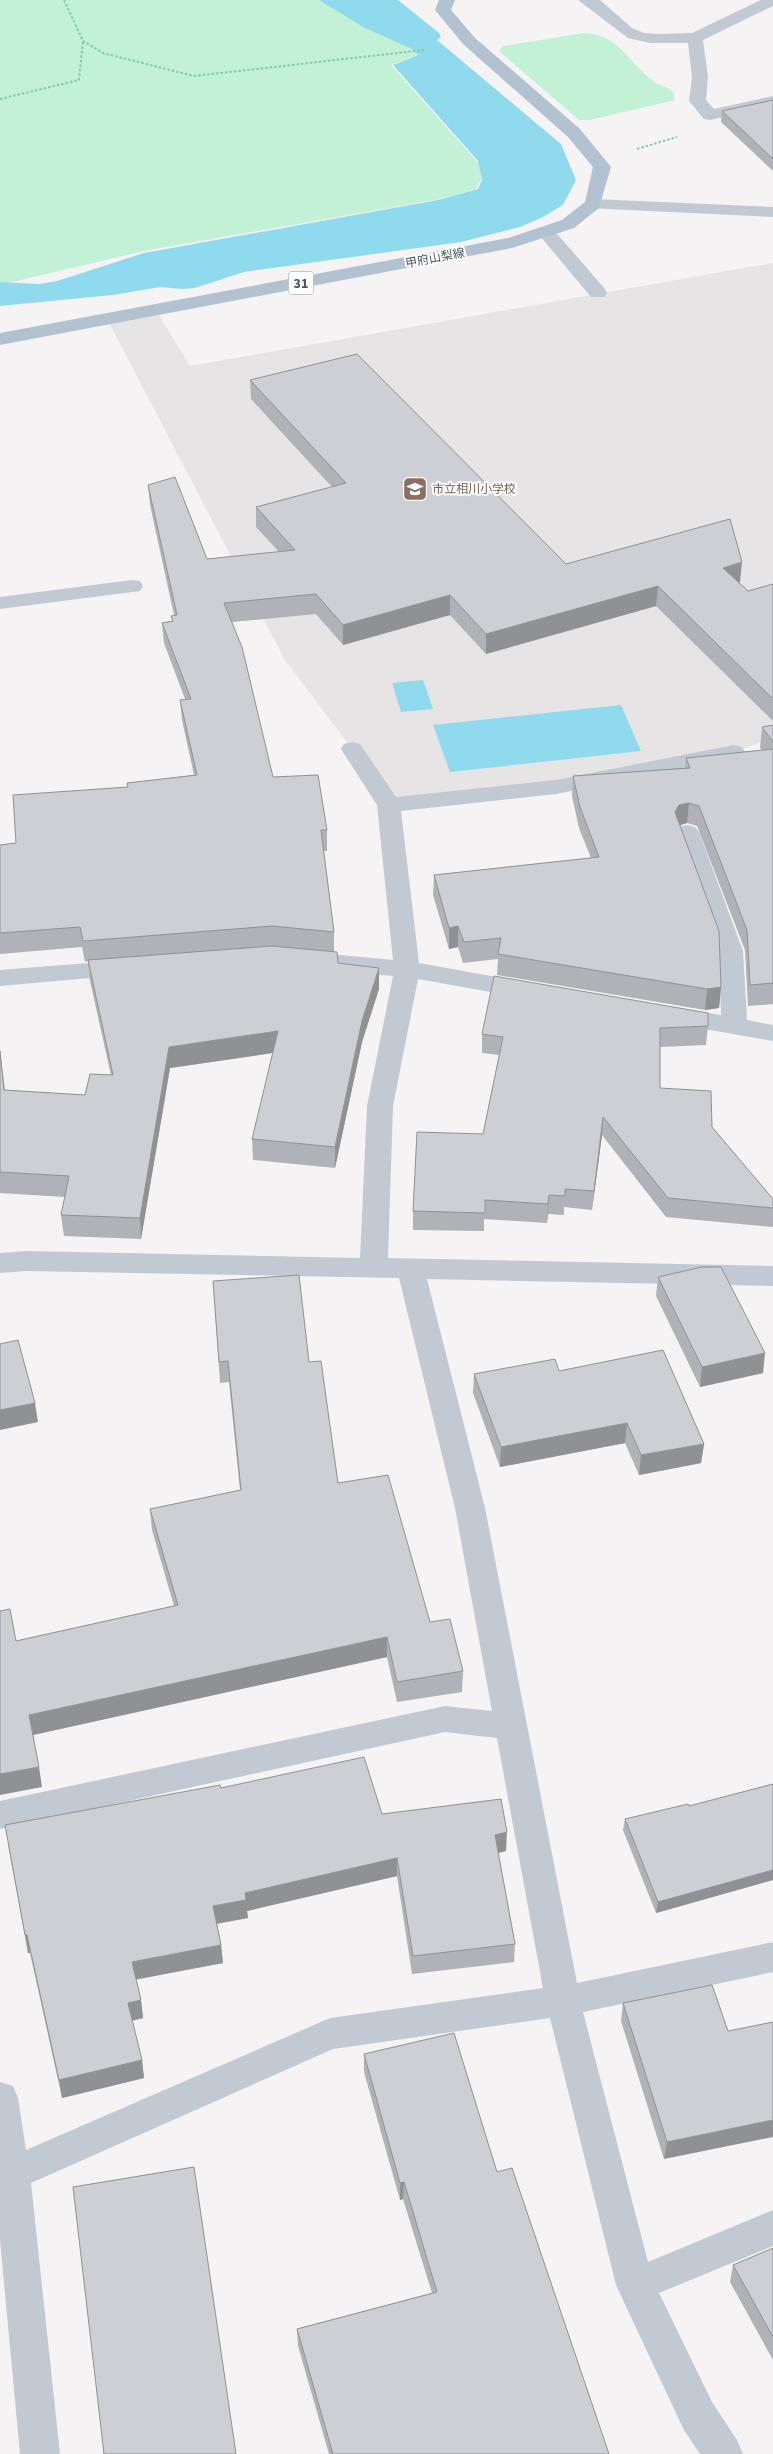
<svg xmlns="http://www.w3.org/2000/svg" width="773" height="2454" viewBox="0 0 773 2454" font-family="'Source Sans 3','Noto Sans JP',sans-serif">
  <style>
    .education { fill: #e6e4e5 }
    .green { fill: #c3f1d5 }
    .water { fill: #90daee }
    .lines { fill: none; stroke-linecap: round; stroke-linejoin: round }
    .path { stroke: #7ad0a6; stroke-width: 2; stroke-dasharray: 2.5 2; stroke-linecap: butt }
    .minor { fill: #c1cad2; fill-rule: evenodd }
    .major { fill: #b3c2d1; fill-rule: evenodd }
    .wall { fill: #b0b2b7 }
    .shaded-wall { fill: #909195 }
    .building { fill: #cdcfd5; stroke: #909195 }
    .labels { text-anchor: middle; stroke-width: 4; stroke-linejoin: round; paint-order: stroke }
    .far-street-label { font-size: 12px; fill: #4a5661; stroke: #fff }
    .far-education-label { font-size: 12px; fill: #785e54; stroke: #fff; text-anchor: start }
    .shield { fill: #fff; stroke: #808990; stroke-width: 1 }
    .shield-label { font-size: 14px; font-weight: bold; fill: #4a5661 }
  </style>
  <rect width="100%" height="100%" fill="#f5f3f3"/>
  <polygon class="education" points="773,263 773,738 734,752 556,787 389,805 352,749 285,660 107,319 156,310 190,366"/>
  <g class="green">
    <polygon points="0,0 319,0 410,48 417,55 391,65 480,165 481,179 476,189 440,199 144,251 0,285"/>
    <path d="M584,33C619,34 628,62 653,81C659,86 667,86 673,92L675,100L590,120H579L499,51L503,46Z"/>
  </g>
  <g class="water">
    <polygon points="319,0 398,0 439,33 441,37 437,40 561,144 576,180 563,205 541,218 520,227 461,242 244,272 195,288 182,289 160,287 113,295 0,306 0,282 39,284 57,281 144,253 438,200 478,189 482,180 478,161 393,65 418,55 410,48 365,28"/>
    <polygon points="423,680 433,709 401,712 392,683"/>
    <polygon points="621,705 641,751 450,772 433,725"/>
  </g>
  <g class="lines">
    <g class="path">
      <polyline points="64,0 83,41 103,53 194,76 424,50"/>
      <polyline points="0,99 79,80 83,41"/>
      <polyline points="637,149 677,137"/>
    </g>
    <g class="minor">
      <polygon points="578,0 600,0 632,28 644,33 659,34 692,33 761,0 773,0 773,6 703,40 708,77 706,100 714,109 773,96 773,106 710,120 704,119 689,101 692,77 688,43 650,43 628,38"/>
      <polygon points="593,199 773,207 773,217 587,208 584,204 587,200"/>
      <polygon points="546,227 552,228 605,289 607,293 605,297 591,297 540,236 537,232 540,228"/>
      <polygon points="132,580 140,581 143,586 140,591 0,609 0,597"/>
      <polygon points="352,742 360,744 396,797 556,780 734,745 742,747 745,752 742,757 734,759 556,794 401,811 419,963 530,983 539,985 543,991 539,997 530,999 418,979 393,1106 388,1258 773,1266 773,1286 427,1279 485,1508 577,1983 773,1942 773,1972 583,2012 648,2262 773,2210 773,2246 659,2293 712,2402 737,2440 743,2454 700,2454 684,2430 622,2298 616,2285 550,2018 333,2049 31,2183 60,2454 20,2454 0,2240 0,2082 13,2086 18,2098 26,2150 330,2018 543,1988 497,1738 445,1732 0,1829 0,1801 445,1706 492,1711 455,1508 399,1278 27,1271 0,1273 0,1253 27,1251 360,1258 367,1106 393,976 308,968 299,966 296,960 299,954 308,952 393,960 377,805 341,749 344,744"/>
      <polygon points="687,825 695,827 699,832 743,951 747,1020 773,1025 773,1041 671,1023 662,1021 658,1015 662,1009 671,1007 721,1015 719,951 675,832 679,827"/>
      <polygon points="126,960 135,962 139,968 135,974 0,986 0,970"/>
    </g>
    <polygon class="major" points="439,0 455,0 451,10 475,38 580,129 611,167 599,208 574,228 512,248 0,345 0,333 508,238 562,220 585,202 593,167 568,137 463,44 435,10"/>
  </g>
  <g class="wall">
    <polygon points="773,100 773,171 721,122 722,111"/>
    <polygon points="250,380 566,564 740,582 739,583 748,591 773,584 773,721 656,606 486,654 450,615 343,645 316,614 232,622 273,777 327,830 327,851 323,851 334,932 334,952 338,963 379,989 362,1042 335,1168 253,1160 252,1139 273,1053 170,1068 141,1239 64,1236 61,1215 65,1197 0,1193 0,1049 5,1090 85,1095 111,1075 90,981 88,961 85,962 82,947 0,954 0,845 16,843 128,787 127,783 194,775 182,720 180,700 185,699 164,643 162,623 172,621 171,616 174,615 150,505 148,485 207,559 279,552 256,527 256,507 332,487 251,399"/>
    <polygon points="773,725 773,1004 748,1006 745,950 697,826 687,823 680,825 721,987 719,1008 705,1010 497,975 498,959 463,963 458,947 449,949 433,895 434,875 591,858 579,828 572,796 573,776 685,768 686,758 762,750 760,748 762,727"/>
    <polygon points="708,1026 706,1045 660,1047 660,1088 712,1127 773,1199 773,1227 666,1217 602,1135 592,1210 564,1207 564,1215 548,1214 547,1223 484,1219 484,1231 413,1230 413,1211 483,1134 499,1055 482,1053 482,1034"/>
    <polygon points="658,1277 763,1373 700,1387 656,1296"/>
    <polygon points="213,1281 309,1362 338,1483 463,1671 462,1692 397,1702 387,1657 33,1735 42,1787 16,1641 174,1606 152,1530 150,1509 240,1490 229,1382 220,1383"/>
    <polygon points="559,1371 704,1444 701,1463 639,1475 625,1443 500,1467 473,1393 474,1374"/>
    <polygon points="773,1784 773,1880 656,1913 623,1830 625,1819 689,1806"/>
    <polygon points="221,1788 382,1814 506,1851 498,1853 515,1944 514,1962 412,1974 397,1876 247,1911 248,1918 217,1924 221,1945 223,1963 136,1979 141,2000 143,2018 132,2021 142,2060 144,2078 62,2098 30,1953 28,1953 8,1844"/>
    <polygon points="623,2003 728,2031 664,2159 621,2021"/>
    <polygon points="364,2054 497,2172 609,2454 329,2454 298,2346 297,2329 432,2293 403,2199 400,2200 364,2072"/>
    <polygon points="773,2248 773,2360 730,2282 733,2265"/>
  </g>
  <g class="shaded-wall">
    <polygon points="742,562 740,582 721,588 723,568"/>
    <polygon points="658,586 656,606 486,654 486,634"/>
    <polygon points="450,595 450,615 343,645 343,625"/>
    <polygon points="689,803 687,823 678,826 675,812 679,805"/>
    <polygon points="458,926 458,947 449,949 449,928"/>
    <polygon points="379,968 379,989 362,1042 335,1168 335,1147 362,1021"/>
    <polygon points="721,987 719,1008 705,1010 707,989"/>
    <polygon points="278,1031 279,1052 170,1068 141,1239 140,1218 169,1047"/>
    <polygon points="603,1117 602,1135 592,1210 594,1191"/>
    <polygon points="549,1195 548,1214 547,1223 548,1204"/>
    <polygon points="765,1353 763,1373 700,1387 702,1367"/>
    <polygon points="35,1403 38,1422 0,1430 0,1410"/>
    <polygon points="627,1423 625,1443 500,1467 501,1447"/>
    <polygon points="704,1444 701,1463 639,1475 641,1455"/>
    <polygon points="387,1637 387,1657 33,1735 29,1715"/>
    <polygon points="39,1767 42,1787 0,1795 0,1774"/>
    <polygon points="507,1832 506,1851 494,1854 495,1835"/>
    <polygon points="397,1858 397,1876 247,1911 248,1918 214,1924 213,1906 245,1893"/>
    <polygon points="773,1870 773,1880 656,1913 658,1902"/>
    <polygon points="25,1935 27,1935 30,1953 28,1953"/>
    <polygon points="221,1945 223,1963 134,1980 132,1962"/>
    <polygon points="141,2000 143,2018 130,2021 128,2003"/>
    <polygon points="142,2060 144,2078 62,2098 59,2080"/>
    <polygon points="773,2120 773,2137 664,2159 667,2142"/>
    <polygon points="404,2182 403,2199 400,2200 400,2183"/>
  </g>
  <g class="building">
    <polygon points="773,100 773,159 722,111"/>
    <polygon points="357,354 566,564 730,519 742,562 723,568 748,591 773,584 773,699 658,586 486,634 450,595 343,625 316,594 224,603 242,647 273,777 318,775 327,830 321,830 334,932 272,926 83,941 80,927 0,933 0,845 16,843 13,795 128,787 127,783 197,775 180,700 191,699 162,623 173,621 171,616 177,615 148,485 175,477 207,559 295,550 256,507 346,483 250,380"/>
    <polygon points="773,725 773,742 762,727"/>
    <polygon points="773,749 773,983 750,985 747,930 699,806 689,803 679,805 675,812 719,931 721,987 707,989 498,954 501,938 464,942 458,926 449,928 434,875 599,857 580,807 573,776 690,768 686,758"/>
    <polygon points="272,946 337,952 338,963 379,968 362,1021 335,1147 252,1139 278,1031 169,1047 140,1218 61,1215 69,1176 0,1172 0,1051 4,1090 85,1095 90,1074 113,1075 88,960"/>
    <polygon points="494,976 708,1013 708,1026 660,1028 660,1088 711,1091 712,1127 773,1199 773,1208 668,1198 603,1117 594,1191 565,1189 565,1196 549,1195 548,1204 485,1200 485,1213 413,1211 417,1132 483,1134 503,1037 482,1034"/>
    <polygon points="702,1267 721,1267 765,1353 702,1367 658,1277"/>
    <polygon points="299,1275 309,1362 321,1361 338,1483 388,1475 430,1622 450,1619 463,1671 397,1682 387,1637 29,1715 39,1767 0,1774 0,1611 10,1609 16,1641 178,1605 150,1509 241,1490 228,1361 219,1362 213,1281"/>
    <polygon points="18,1340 35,1403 0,1410 0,1344"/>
    <polygon points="663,1350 704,1444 641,1455 627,1423 501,1447 474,1374 555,1359 559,1371"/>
    <polygon points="364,1757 382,1814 501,1799 507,1832 495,1835 515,1944 413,1956 397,1858 245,1893 246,1900 213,1906 221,1945 132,1962 141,2000 128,2003 142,2060 59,2080 27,1935 25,1935 5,1825 220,1785 221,1788"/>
    <polygon points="773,1784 773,1870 658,1902 625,1819 688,1804 689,1806"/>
    <polygon points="712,1985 728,2031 773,2022 773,2120 667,2142 623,2003"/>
    <polygon points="454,2033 497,2172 512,2168 609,2454 333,2454 297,2329 437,2292 404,2182 400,2183 364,2054"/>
    <polygon points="194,2167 236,2454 104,2454 73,2187"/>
    <polygon points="773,2248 773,2337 733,2265"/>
  </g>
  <defs>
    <symbol id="school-square" viewBox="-11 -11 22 22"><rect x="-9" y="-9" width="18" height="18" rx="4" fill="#8d6e63" stroke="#fff"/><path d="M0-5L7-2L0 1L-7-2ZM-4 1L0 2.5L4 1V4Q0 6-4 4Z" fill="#fff"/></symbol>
  </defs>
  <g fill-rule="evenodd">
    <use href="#school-square" x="401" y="475" width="28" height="28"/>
  </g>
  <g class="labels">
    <g class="far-street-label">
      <text transform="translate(435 258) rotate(-11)" y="4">甲府山梨線</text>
    </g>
    <g class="far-education-label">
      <text x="432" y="493">市立相川小学校</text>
    </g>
    <rect class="shield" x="288.5" y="271.5" width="25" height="23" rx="4"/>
    <g class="shield-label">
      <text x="301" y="288">31</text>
    </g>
  </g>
</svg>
